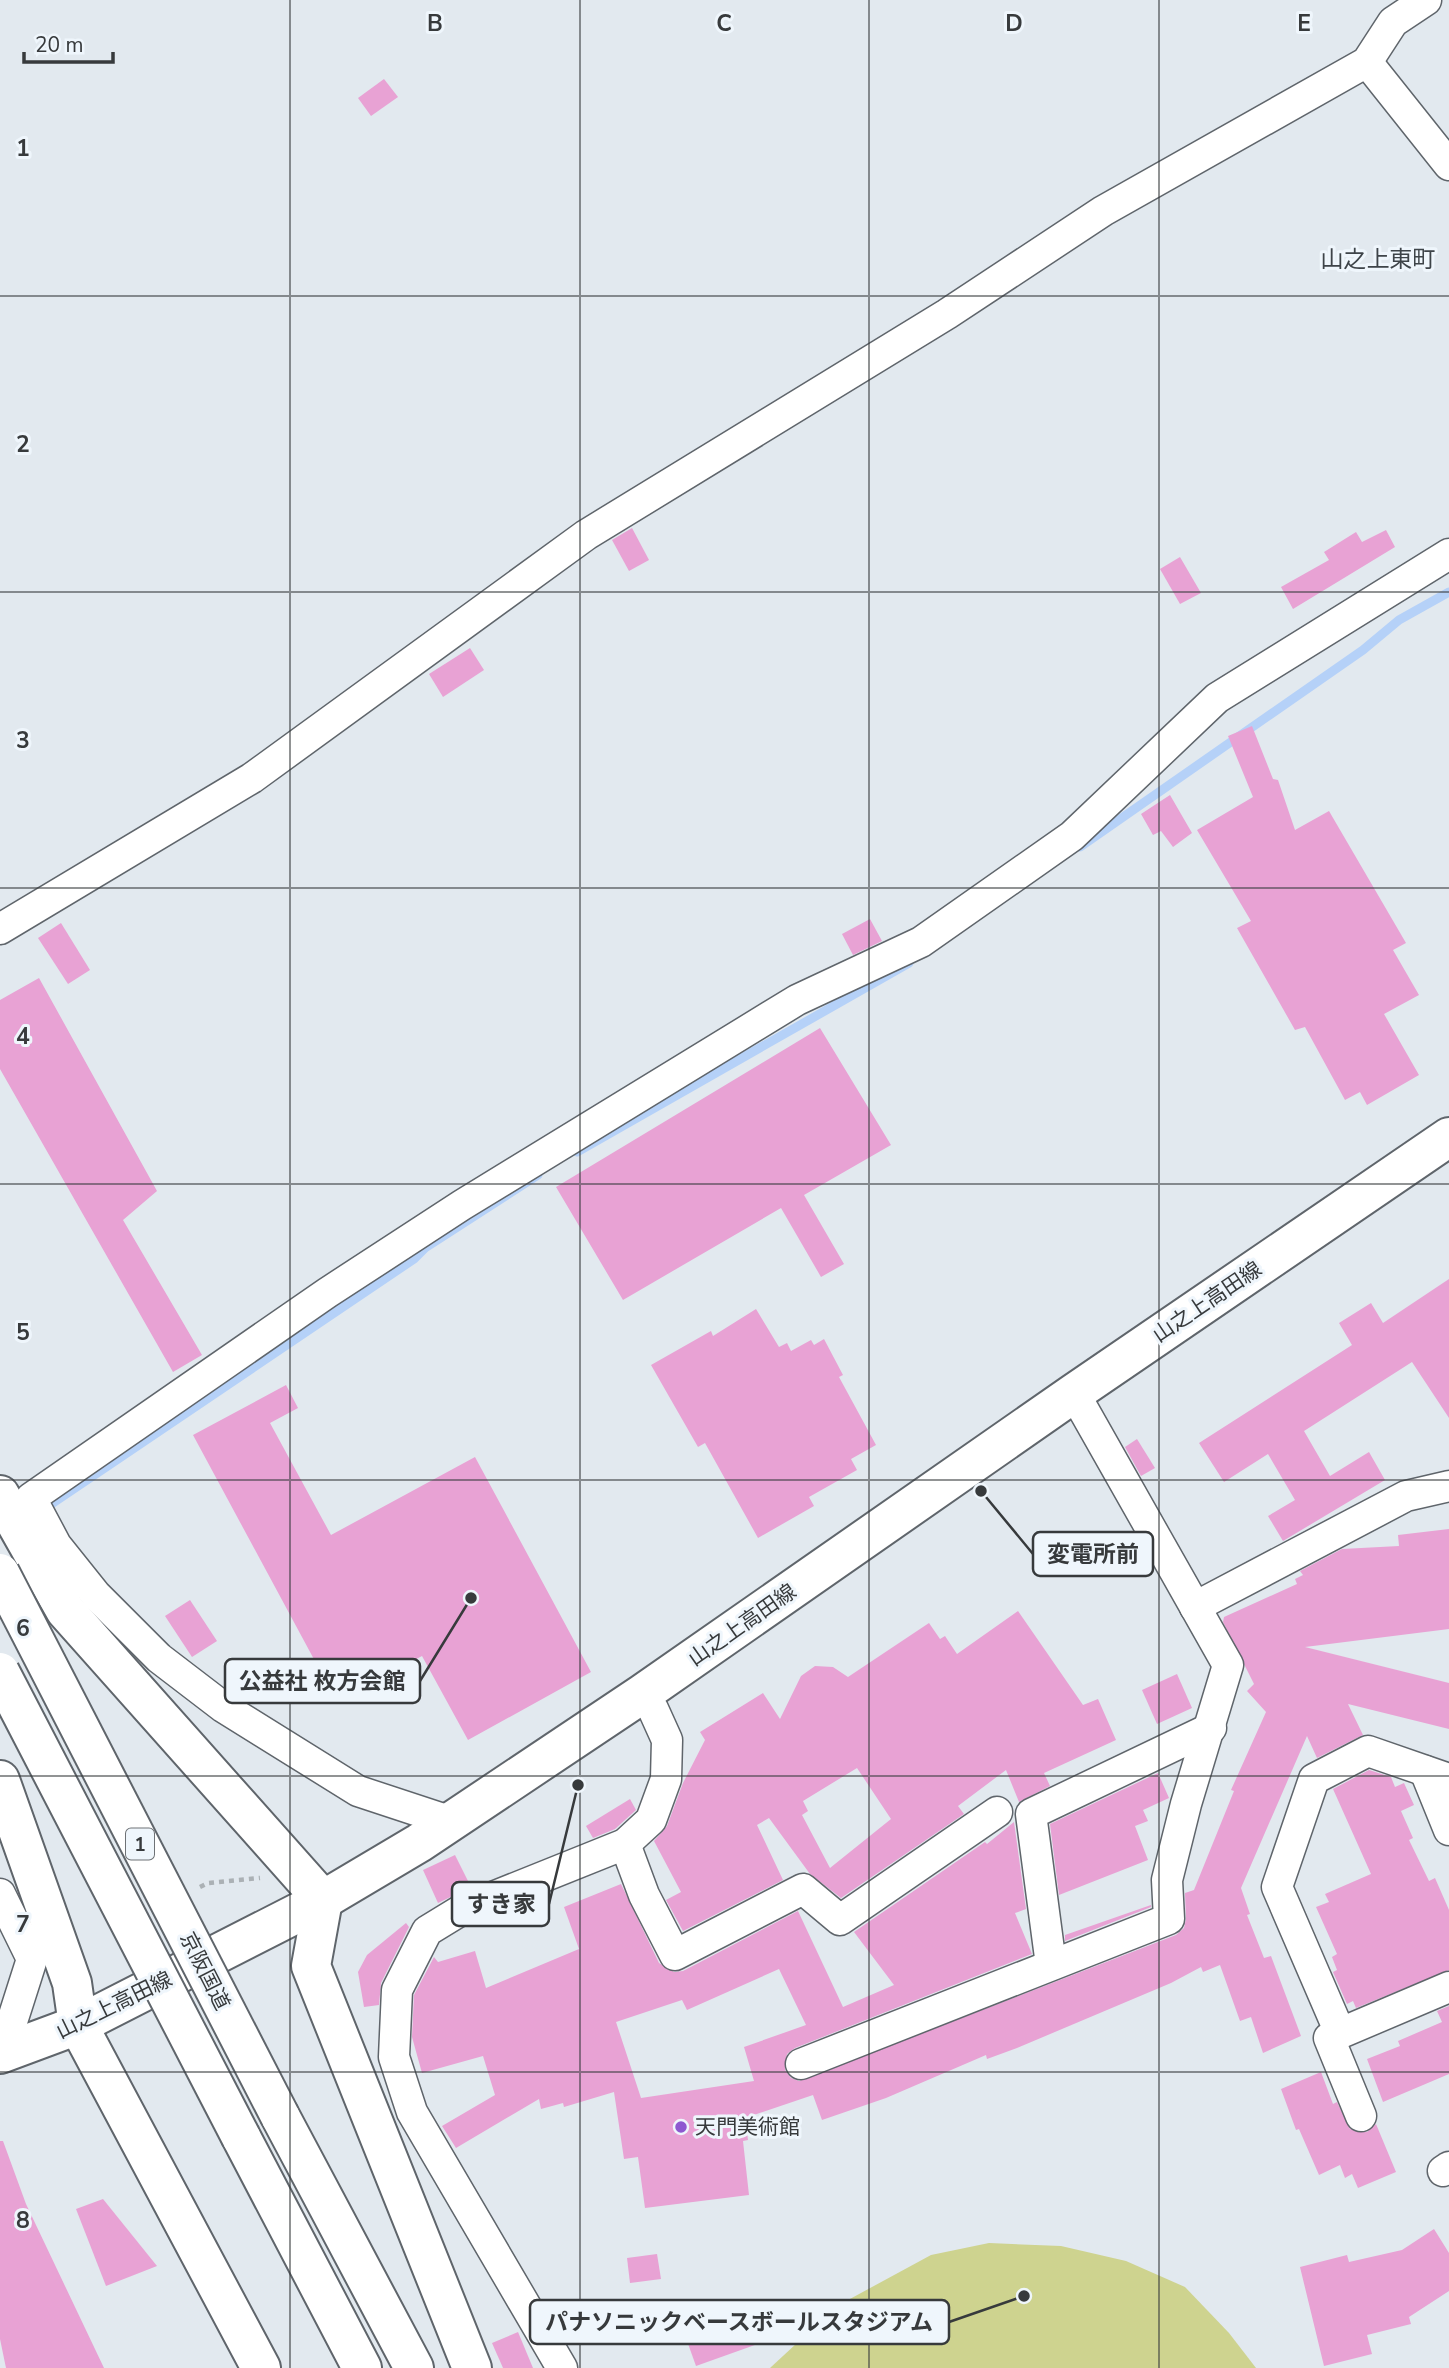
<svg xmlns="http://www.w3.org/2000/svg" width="1449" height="2368" viewBox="0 0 1449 2368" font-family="'Nunito Sans','Noto Sans JP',sans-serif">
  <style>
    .green { fill: #ced38f }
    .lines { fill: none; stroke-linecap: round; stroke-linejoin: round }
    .stream { stroke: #b5d1f8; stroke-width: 9 }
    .building { fill: #e8a2d4; fill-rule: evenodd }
    .street-casing { stroke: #5f656b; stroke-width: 33 }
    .secondary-casing { stroke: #5f656b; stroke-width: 42 }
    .highway-casing { stroke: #5f656b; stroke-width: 42 }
    .path { stroke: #abb1b5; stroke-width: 4.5; stroke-dasharray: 5 5; stroke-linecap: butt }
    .street { stroke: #fff; stroke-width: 30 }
    .secondary { stroke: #fff; stroke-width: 38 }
    .highway { stroke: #fff; stroke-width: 38 }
    .highway-bridge-casing { stroke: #5f656b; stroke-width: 42; stroke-linecap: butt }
    .highway-bridge { stroke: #fff; stroke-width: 38 }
    .grid { fill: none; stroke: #373a3c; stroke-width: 2; stroke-opacity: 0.55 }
    .poi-dot { fill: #8e58d0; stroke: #eff6fc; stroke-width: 2.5 }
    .labels { text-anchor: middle; stroke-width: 6; stroke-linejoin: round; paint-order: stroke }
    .shield { fill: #eff6fc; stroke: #6e7276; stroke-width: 2 }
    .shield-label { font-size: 19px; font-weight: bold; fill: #373a3c }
    .street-label { font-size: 21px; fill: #373a3c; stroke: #eff6fc }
    .poi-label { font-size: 21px; fill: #373a3c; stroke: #eff6fc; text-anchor: start }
    .neighbourhood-label { font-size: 23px; fill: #3e4449; stroke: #eff6fc }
    .grid-label { font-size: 23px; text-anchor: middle; font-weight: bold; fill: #373a3c; stroke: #eff6fc; stroke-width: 6; stroke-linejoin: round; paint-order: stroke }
    .leader { fill: none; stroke: #373a3c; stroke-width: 2.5 }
    .callout-dot { fill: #373a3c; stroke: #eff6fc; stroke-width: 2.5 }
    .callout { fill: #eff6fc; stroke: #373a3c; stroke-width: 2.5 }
    .callout-label { font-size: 23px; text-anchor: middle; font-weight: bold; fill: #373a3c }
  </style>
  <rect width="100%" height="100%" fill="#e2e9ef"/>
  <polygon class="green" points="989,2243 1061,2246 1126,2261 1185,2287 1229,2333 1256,2368 770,2368 837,2306 931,2255"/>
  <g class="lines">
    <g class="stream">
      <polyline points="1080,847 1363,650 1399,620 1449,592"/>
      <polyline points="577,1152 909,963"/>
      <polyline points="44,1509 414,1259 425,1248 538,1175"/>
    </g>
  </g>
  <g class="building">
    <polygon points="384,79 398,97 371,116 358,98"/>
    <polygon points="632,528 649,560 629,571 612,540"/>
    <polygon points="1386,530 1395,547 1293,609 1281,587 1329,560 1324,552 1356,532 1362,542"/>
    <polygon points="1180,557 1201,593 1180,604 1160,569"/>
    <polygon points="470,648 484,670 443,697 429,674"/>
    <polygon points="1252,726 1273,779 1278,780 1295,830 1329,811 1406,943 1393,950 1419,995 1384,1014 1419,1075 1367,1105 1360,1092 1345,1100 1305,1027 1295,1030 1237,928 1251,921 1197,830 1253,797 1228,736"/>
    <polygon points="1170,795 1192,833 1173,847 1161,831 1153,835 1141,814"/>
    <polygon points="870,919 882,941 853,955 842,934"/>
    <polygon points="61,923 90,970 68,984 38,938"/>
    <polygon points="39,978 157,1191 123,1220 202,1355 173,1372 0,1069 0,1000"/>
    <polygon points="820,1028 891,1145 804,1195 844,1264 821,1277 781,1208 623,1300 556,1187"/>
    <polygon points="1449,1279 1449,1418 1412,1362 1304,1431 1330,1476 1369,1452 1385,1480 1283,1541 1268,1516 1295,1500 1268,1454 1224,1482 1199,1443 1352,1345 1339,1323 1371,1303 1383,1323"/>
    <polygon points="756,1309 779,1347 787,1343 791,1351 811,1340 814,1345 824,1339 843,1375 839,1377 876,1445 851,1459 857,1470 809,1497 814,1506 758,1538 705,1443 698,1447 651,1365 711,1331 713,1336"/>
    <polygon points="286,1385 298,1408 270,1423 331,1535 475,1457 591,1672 468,1740 422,1656 337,1702 193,1435"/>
    <polygon points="1137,1439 1155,1468 1141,1476 1125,1447"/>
    <path d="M1449,1529V1629L1305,1647L1449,1683V1729L1348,1704L1363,1735L1317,1758L1307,1736L1241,1888L1250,1914L1247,1915L1264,1958L1271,1956L1301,2036L1263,2053L1251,2017L1240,2021L1220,1965L1203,1972L1201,1967L1171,1983L1017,2048L987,2059L986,2055L886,2098L822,2120L813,2095L745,2118L748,2140L743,2141L749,2195L645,2208L638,2157L624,2159L614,2092L564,2107L563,2103L541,2109L539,2099L456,2148L442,2126L495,2095L483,2056L422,2073L412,2037L414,1995L434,1957L438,1962L475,1951L486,1988L579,1949L564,1907L621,1884L659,1963L674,1972L683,1971L798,1911L843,2007L894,1985L854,1932L985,1842L987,1844L1014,1822L1026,1909L1015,1913L1032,1954L795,2048L787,2054L785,2070L791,2078L799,2081L1176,1935L1184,1928L1186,1919L1185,1893L1194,1890L1234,1791L1231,1790L1266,1712L1247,1691L1254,1684L1223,1622L1224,1617L1297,1584L1295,1579L1303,1575L1300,1571L1342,1549L1399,1546L1398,1535ZM779,1969L806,2025L744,2047L754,2081L641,2098L616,2022L682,2000L687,2010Z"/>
    <polygon points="190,1600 217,1641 192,1657 165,1616"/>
    <path d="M1018,1611L1083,1705L1098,1699L1116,1740L1044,1773L1050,1786L1019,1802L1006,1770L958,1806L964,1814L841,1898L810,1874L769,1818L757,1825L783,1880L683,1931L666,1900L681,1892L654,1841L667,1826L683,1783L705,1740L700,1732L763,1693L780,1719L801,1676L815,1666L833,1667L848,1677L929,1623L940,1639L945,1636L957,1654ZM857,1768L891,1819L830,1868L802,1815L808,1811L803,1801Z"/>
    <polygon points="1177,1674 1192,1708 1157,1724 1142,1690"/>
    <polygon points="1369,1770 1391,1777 1395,1787 1404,1783 1414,1805 1401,1811 1413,1838 1409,1840 1429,1881 1435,1878 1449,1910 1449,1970 1356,2008 1353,2001 1347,2004 1333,1972 1337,1970 1332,1957 1337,1954 1316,1907 1329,1902 1325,1894 1371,1874 1333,1789"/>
    <polygon points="1158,1773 1169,1798 1143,1810 1148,1821 1135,1826 1148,1860 1059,1895 1050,1824"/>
    <polygon points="630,1799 636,1810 615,1829 593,1838 586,1826"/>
    <polygon points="455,1855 471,1887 438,1903 423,1870"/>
    <polygon points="1151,1905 1151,1907 1065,1941 1065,1935"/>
    <polygon points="406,1923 409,1927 381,1983 379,2005 364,2007 358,1972 367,1955"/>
    <polygon points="1449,2006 1449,2074 1383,2102 1367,2059 1400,2046 1398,2041 1442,2022 1437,2011"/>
    <polygon points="1321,2072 1333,2104 1337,2102 1350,2129 1367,2132 1376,2124 1396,2172 1358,2188 1352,2174 1345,2178 1340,2165 1319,2175 1299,2129 1296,2130 1281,2089"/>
    <polygon points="0,2141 3,2141 26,2204 104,2368 6,2368 0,2339"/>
    <polygon points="103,2199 157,2266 106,2286 76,2209"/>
    <polygon points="1434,2229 1449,2253 1449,2291 1409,2317 1411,2324 1367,2335 1372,2354 1324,2366 1300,2267 1347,2255 1349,2262 1402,2250"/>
    <polygon points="657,2254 661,2279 630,2283 627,2258"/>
    <polygon points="771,2299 783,2335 696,2366 682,2327"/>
    <polygon points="518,2332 533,2368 503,2368 492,2343"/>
  </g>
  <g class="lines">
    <defs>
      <g id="street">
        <polyline points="1367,62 1449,165"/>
        <polyline points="0,929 252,778 586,535 947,314 1103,211 1367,62 1393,22 1426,0"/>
        <polyline points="1195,1607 1406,1496 1449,1486"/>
        <polyline points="1425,1771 1449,1830"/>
        <polyline points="449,1821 358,1791 223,1707 159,1658 96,1595 56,1545 31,1498 327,1293 462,1205 797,1000 921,942 1072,836 1217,698 1449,554"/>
        <polyline points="625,1844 644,1895 675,1955 803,1889 840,1920 997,1812"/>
        <polyline points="0,1894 32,1959 2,2053"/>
        <polyline points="1051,1965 1031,1814 1211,1728"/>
        <polyline points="1340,2033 1277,1887 1314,1779 1368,1751 1449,1779"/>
        <polyline points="801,2064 1169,1919 1167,1880 1186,1804 1228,1665 1074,1393"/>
        <polyline points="1361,2116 1329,2038 1449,1987"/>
        <polyline points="1443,2171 1449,2167"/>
        <polyline points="562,2368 412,2112 394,2057 397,1990 427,1931 463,1909 625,1844 651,1820 666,1779 667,1740 653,1709 642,1694"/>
      </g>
      <polyline id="secondary" points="0,2054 78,2025 323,1900 419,1843 642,1694 1074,1393 1449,1137"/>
      <g id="highway">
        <polyline points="0,1495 65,1610 323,1900 311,1966 472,2368"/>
        <polyline points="0,1780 72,1983 78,2025 261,2368"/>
        <polyline points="280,2116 414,2368"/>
        <polyline points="241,2137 362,2368"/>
      </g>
    </defs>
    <use href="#street" class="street-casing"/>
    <use href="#secondary" class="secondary-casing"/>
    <use href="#highway" class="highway-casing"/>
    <polyline class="path" points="200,1887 208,1883 260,1878"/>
    <use href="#street" class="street"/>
    <use href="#secondary" class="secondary"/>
    <use href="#highway" class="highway"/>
    <defs>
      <g id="highway-bridge">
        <polyline points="0,1573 280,2116"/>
        <polyline points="0,1672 241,2137"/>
      </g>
    </defs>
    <use href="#highway-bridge" class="highway-bridge-casing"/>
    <use href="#highway-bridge" class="highway-bridge"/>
  </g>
  <path class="grid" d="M290,0V2368M580,0V2368M869,0V2368M1159,0V2368M0,296H1449M0,592H1449M0,888H1449M0,1184H1449M0,1480H1449M0,1776H1449M0,2072H1449"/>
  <circle class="poi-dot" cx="681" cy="2127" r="7"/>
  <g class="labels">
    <rect class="shield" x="126" y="1828.5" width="28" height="31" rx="5"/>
    <g class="shield-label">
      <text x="140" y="1851">1</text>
    </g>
    <g class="street-label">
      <text transform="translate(1207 1302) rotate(-34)" y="7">山之上高田線</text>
      <text transform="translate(742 1625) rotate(-35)" y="7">山之上高田線</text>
      <text transform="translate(205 1971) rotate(63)" y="7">京阪国道</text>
      <text transform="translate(114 2005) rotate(-26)" y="7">山之上高田線</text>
    </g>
    <g class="poi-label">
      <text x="695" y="2134">天門美術館</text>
    </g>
    <g class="neighbourhood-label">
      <text x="1378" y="267">山之上東町</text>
    </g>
  </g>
  <g class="grid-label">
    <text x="435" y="31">B</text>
    <text x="724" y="31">C</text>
    <text x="1014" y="31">D</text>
    <text x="1304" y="31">E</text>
    <text x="23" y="156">1</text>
    <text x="23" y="452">2</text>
    <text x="23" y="748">3</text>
    <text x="23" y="1044">4</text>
    <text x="23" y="1340">5</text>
    <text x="23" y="1636">6</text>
    <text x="23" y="1932">7</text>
    <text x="23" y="2228">8</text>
  </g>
  <path class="leader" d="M981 1491L1033 1554M471 1598L420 1681M578 1785L549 1904M1024 2296L949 2322"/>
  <g class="callout-dot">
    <circle cx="981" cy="1491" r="7"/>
    <circle cx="471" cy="1598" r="7"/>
    <circle cx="578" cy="1785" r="7"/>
    <circle cx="1024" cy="2296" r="7"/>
  </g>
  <g class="callout">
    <rect x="1033" y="1532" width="120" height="44" rx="7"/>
    <rect x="225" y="1659" width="195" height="44" rx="7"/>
    <rect x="452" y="1882" width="97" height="44" rx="7"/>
    <rect x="530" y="2300" width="419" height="44" rx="7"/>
  </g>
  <g class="callout-label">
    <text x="1093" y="1562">変電所前</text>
    <text x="322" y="1689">公益社 枚方会館</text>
    <text x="501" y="1912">すき家</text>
    <text x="739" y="2330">パナソニックベースボールスタジアム</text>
  </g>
  <path d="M24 52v10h89v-10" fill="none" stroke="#373a3c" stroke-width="3.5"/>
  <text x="35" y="52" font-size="21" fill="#373a3c" stroke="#eff6fc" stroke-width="5" paint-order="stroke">20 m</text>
</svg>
